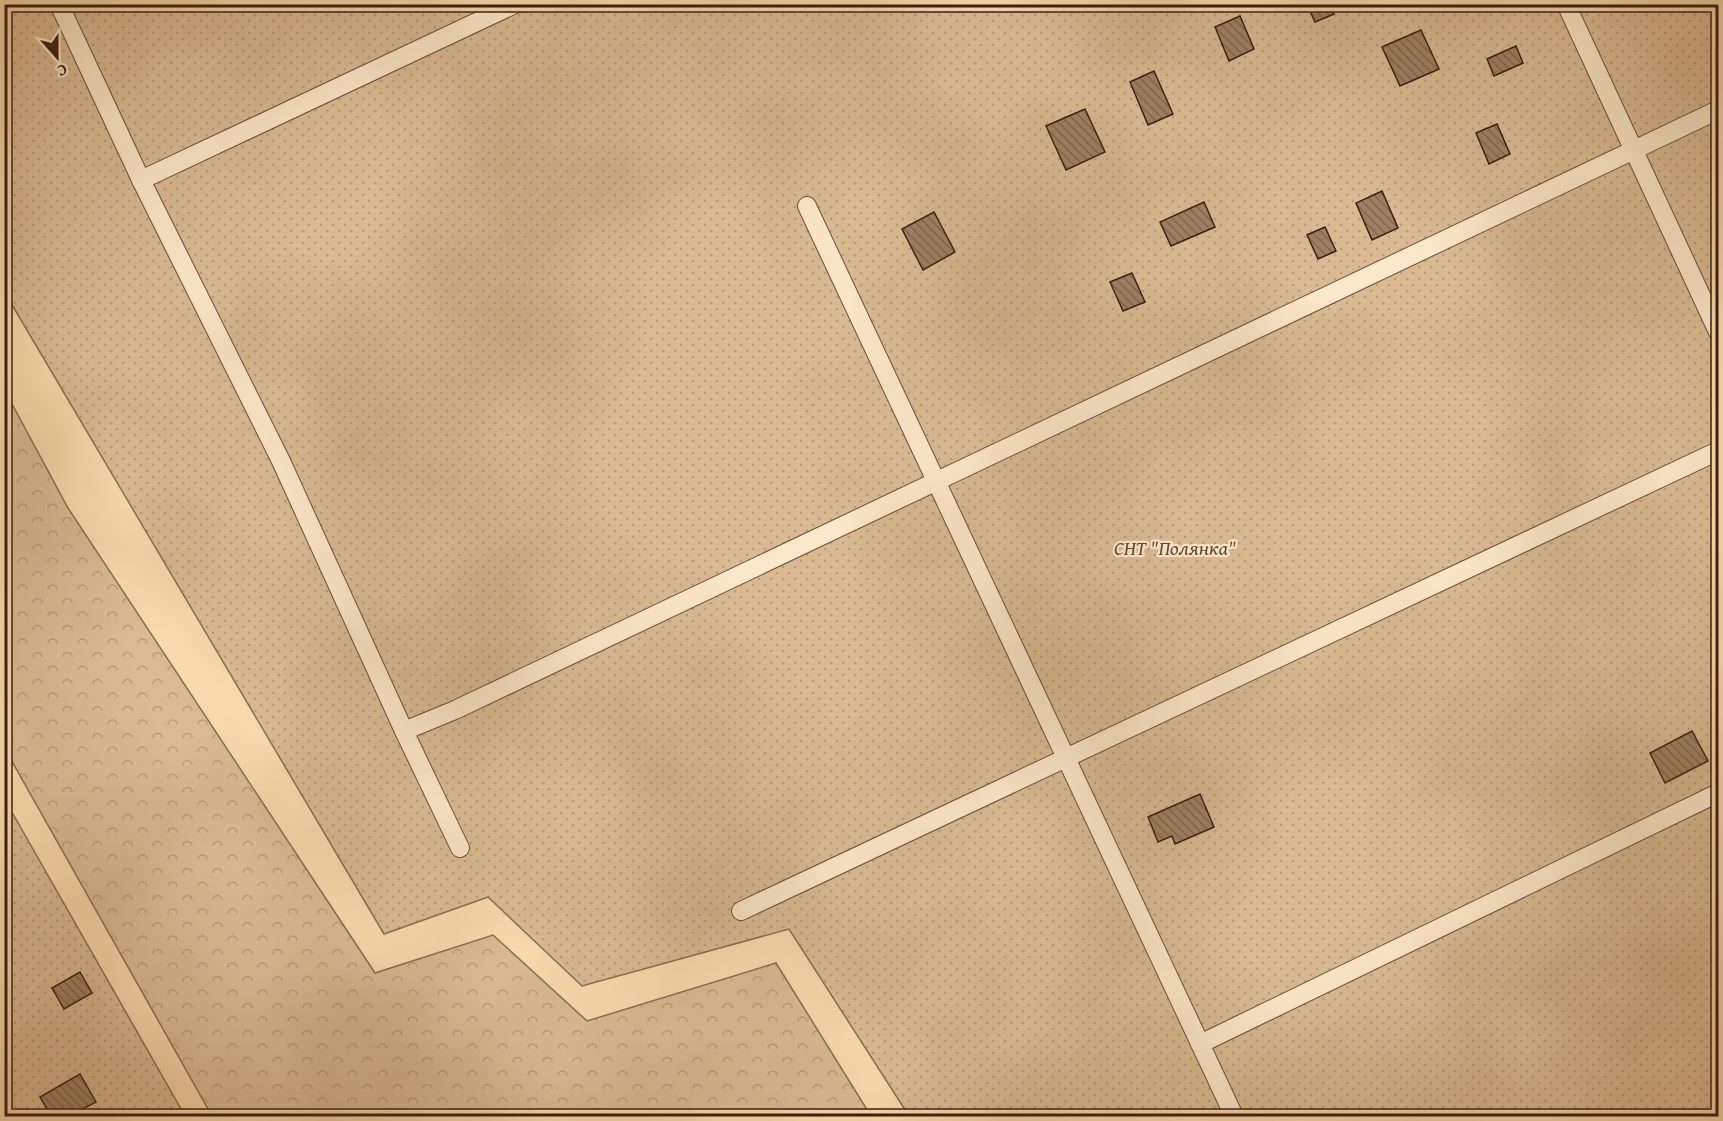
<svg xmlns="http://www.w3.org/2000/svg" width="1723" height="1121" viewBox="0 0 1723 1121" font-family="'Gentium Book Plus',serif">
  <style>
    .green { fill: url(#green-dots); stroke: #8a6c52; stroke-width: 1.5 }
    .forest { fill: url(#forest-crowns); stroke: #8a6c52; stroke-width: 1.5 }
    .building { fill: url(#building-back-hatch); stroke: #3a1e13; stroke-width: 1.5 }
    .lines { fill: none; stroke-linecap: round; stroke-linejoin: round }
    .service-casing { stroke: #6a4d39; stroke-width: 20 }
    .service { stroke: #fbe7c9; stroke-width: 18 }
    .labels { text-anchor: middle; stroke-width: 4.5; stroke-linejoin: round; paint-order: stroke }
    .park-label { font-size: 20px; font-style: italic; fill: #624533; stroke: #fbe7c9 }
  </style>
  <defs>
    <pattern id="green-dots" width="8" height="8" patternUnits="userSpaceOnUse" patternTransform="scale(1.5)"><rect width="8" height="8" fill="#d9ba92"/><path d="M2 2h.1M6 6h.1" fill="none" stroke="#bb9f7d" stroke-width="1.8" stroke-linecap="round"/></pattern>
    <pattern id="forest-crowns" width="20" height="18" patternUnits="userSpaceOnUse" patternTransform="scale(1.5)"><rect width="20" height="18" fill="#d9ba92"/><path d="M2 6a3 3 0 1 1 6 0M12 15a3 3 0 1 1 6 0" fill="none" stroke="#bb9f7d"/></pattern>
    <pattern id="building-back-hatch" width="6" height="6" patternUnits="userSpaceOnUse" patternTransform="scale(1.5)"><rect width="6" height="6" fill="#9d8063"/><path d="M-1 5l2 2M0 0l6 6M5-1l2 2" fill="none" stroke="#816850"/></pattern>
  </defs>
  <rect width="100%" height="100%" fill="#f9daac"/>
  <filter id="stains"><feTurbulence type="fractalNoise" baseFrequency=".00333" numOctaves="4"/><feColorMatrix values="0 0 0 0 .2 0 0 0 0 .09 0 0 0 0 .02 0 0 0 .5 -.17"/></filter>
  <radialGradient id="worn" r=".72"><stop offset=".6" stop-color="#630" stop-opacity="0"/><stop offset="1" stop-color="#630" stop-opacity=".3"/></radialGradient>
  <g class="green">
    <polygon points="4,5 1718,5 1718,1116 909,1116 789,929 582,986 488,897 384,934 5,293"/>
    <polygon points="5,800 185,1116 5,1116"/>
  </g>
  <polygon class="forest" points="5,391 68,508 375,973 493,935 587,1021 776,963 871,1116 212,1116 5,749"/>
  <g class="building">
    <polygon points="1307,4 1330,4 1334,14 1315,22"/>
    <polygon points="1240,16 1254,49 1229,61 1215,27"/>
    <polygon points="1421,30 1439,69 1400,86 1382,47"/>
    <polygon points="1516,46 1523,63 1494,76 1487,59"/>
    <polygon points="1154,71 1173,114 1148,125 1130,82"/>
    <polygon points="1085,109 1105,152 1066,170 1046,126"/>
    <polygon points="1497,124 1510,154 1489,164 1476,133"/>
    <polygon points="1382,191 1398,228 1372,240 1356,203"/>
    <polygon points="1204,202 1215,227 1171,246 1160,222"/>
    <polygon points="934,212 955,252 923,270 902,229"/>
    <polygon points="1325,227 1336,251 1318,259 1307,235"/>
    <polygon points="1132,273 1145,302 1123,311 1110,282"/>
    <polygon points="1692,731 1708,761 1665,783 1650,753"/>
    <polygon points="1200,794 1214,827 1175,844 1172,836 1158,842 1148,817"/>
    <polygon points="80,972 92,993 64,1009 52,988"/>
    <polygon points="80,1074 96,1102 69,1116 51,1116 40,1097"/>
  </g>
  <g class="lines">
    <defs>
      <g id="service">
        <polyline points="59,4 141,180 281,461 404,731 460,848"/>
        <polyline points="1566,4 1718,332"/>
        <polyline points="141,180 515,4"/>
        <polyline points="807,206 1234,1116"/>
        <polyline points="404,731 455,710 1718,110"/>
        <polyline points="741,911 1718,451"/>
        <polyline points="1200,1044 1718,793"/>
      </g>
    </defs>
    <use href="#service" class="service-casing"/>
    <use href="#service" class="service"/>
  </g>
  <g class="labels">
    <g class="park-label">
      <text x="1175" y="555">СНТ "Полянка"</text>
    </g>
  </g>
  <rect width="1723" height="1121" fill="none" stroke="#f9daac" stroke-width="24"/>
  <rect x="6" y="6" width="1711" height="1109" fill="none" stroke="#3a1e13" stroke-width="3"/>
  <rect x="12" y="12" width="1699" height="1097" fill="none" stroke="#3a1e13" stroke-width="1.5"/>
  <g transform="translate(57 57) rotate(159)" stroke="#fbe7c9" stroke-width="4.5" paint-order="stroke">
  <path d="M0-4.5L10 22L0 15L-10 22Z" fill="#3a1e13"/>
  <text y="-9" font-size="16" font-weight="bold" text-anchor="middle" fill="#3a1e13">С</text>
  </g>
  <rect width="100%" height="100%" filter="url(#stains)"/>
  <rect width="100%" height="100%" fill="url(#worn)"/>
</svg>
